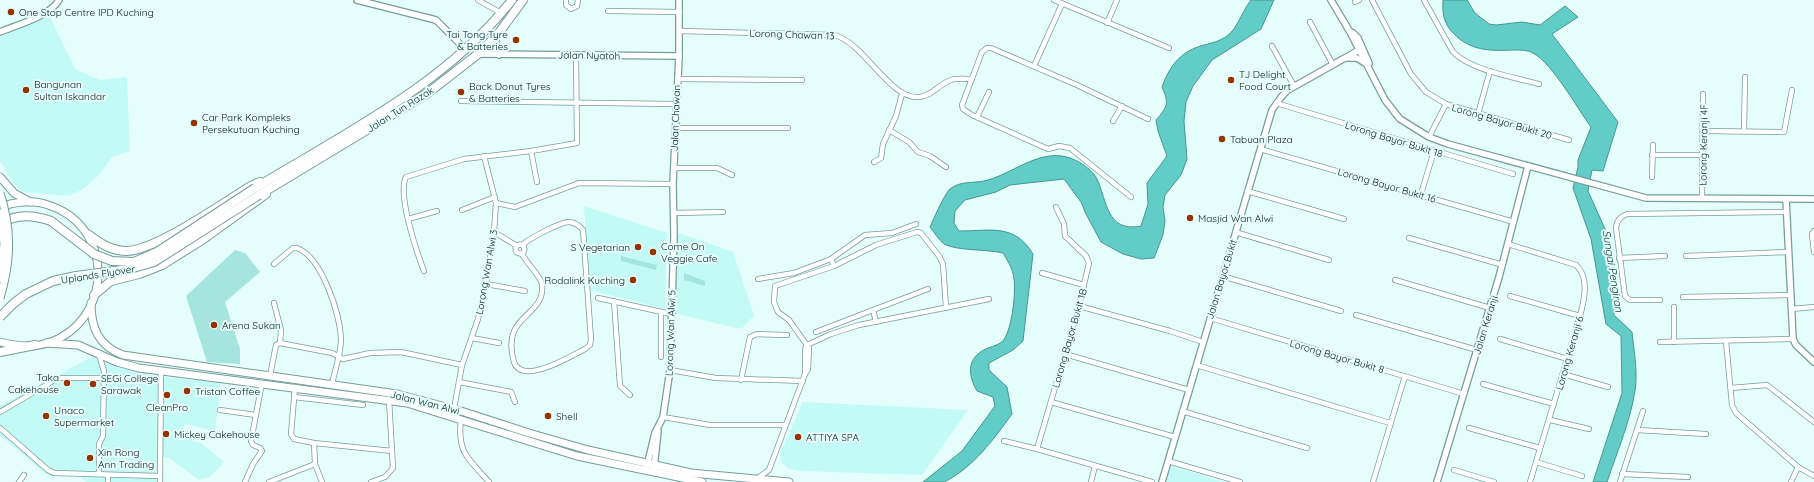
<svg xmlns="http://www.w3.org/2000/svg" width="1814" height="482" viewBox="0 0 1814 482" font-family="Quicksand,sans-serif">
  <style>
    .built { fill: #c4faf5 }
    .green { fill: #a6e4df }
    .water { fill: #62ccc6; stroke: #479692 }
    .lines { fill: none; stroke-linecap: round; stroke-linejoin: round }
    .minor-casing { stroke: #759d9a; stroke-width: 6 }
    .tertiary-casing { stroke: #759d9a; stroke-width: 8 }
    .primary-casing { stroke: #759d9a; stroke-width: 9 }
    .trunk-casing { stroke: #759d9a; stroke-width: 10 }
    .minor { stroke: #fff; stroke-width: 4.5 }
    .tertiary { stroke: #fff; stroke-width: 5.5 }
    .primary { stroke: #fff; stroke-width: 7 }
    .trunk { stroke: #fff; stroke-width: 8 }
    .primary-bridge-casing { stroke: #759d9a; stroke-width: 9; stroke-linecap: butt }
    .trunk-bridge-casing { stroke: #759d9a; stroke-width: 10; stroke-linecap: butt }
    .primary-bridge { stroke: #fff; stroke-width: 7 }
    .trunk-bridge { stroke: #fff; stroke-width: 8 }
    .poi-dot { fill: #963200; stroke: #e5fefc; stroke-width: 1.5 }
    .labels { text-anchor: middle; stroke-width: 4; stroke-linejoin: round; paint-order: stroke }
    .poi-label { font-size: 10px; fill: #081817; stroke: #e5fefc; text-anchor: start }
    .street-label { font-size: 10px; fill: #081817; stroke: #e5fefc }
    .water-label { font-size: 11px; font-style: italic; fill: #083c3a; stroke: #e5fefc }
  </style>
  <rect width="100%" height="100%" fill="#e5fefc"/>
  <g class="built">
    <polygon points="48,13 75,69 100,80 127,77 130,151 112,157 98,176 83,189 69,196 23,192 15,185 0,161 0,37"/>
    <polygon points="584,206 667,233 665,309 589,290"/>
    <polygon points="676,232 733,252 754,316 741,329 673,313"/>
    <polygon points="92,357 111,365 157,376 221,383 215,431 184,424 183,438 201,443 224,462 210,477 199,480 169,458 163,458 164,482 86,482 80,476 48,476 0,435 0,406"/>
    <polygon points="803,402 968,410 922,475 800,471 789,469 782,463 780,454"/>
    <polygon points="1171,466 1224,482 1225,482 1166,482"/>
  </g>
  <g class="green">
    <polygon points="235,250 245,253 260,272 225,302 240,349 240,364 207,362 186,296"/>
    <polygon points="621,256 657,265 656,270 621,261"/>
    <polygon points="684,273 705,281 705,286 684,280"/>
  </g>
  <g class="water">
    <path d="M1251,0H1274L1261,29L1212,60L1193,86L1186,102L1184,121L1187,159L1181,175L1165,195L1163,207L1165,221L1163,235L1154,258L1141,259L1123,254L1101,242L1086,214L1081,202L1064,179L1010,185L996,192L965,200L955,211L954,223L959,231C991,231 1014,223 1033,254L1023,341L1013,350L989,363V370L1007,387L1012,414C994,439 973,468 944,482C940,482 928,482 923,482L962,451L995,406L993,397L977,391C969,377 966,361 982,351C988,347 997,346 1002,342C1012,332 1016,293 1014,279C1013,269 1008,261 1003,253C986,249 957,251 944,244C939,240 934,232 930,227C933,220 945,193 950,189C961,180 975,184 988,180C1016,172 1045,144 1077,161C1083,164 1094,172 1097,179C1107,200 1106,233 1141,226L1148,204L1147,183L1167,156L1158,131L1156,120C1168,107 1169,102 1162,87C1170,65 1181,51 1204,45C1212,43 1220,41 1227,36C1238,28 1242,11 1251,0Z"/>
    <path d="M1443,0H1467L1475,13L1489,24L1496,25L1522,22L1540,25L1565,6L1578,17L1552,34L1618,122L1603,171L1592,170L1588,191L1605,229L1609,271L1614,296V315L1632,332C1634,352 1638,371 1635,391C1630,422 1617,452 1607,482H1593L1622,393L1621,336L1606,324L1591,239L1573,188L1578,167V160L1591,127C1577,108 1553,64 1533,53C1528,50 1519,50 1512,50C1490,51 1470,51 1453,33C1444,24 1442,13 1443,0Z"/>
  </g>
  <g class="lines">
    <defs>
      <g id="minor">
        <polyline points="478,0 501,13"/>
        <polyline points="566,0 566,5 571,9 577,6 578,0"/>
        <polyline points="1054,0 1169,48"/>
        <polyline points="1372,0 1411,74 1426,92 1446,104 1569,140"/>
        <path d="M1424,0L1453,52C1472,71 1514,77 1539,84"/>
        <polyline points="1355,2 1359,0"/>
        <polyline points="608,11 680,12"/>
        <polyline points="1310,22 1333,65"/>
        <polyline points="1107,23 1117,0"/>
        <path d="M680,31L835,35C866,45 890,100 919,97C932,96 939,84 951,80C957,78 966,79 972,79"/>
        <polyline points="1272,46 1294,86"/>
        <polyline points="1034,66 1062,4"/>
        <polyline points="677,79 802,80"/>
        <polyline points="461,101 675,104"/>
        <polyline points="1276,103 1513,174"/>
        <polyline points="1478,114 1490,71"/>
        <polyline points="977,117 989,92"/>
        <polyline points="1113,121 1122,106"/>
        <polyline points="675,128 788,128"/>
        <polyline points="889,130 909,142 918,152 930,156 946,167"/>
        <polyline points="1703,131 1784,132 1792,90"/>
        <polyline points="1744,131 1745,77"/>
        <polyline points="1429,137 1446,104"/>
        <polyline points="1260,149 1514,222"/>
        <polyline points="531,151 537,182"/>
        <polyline points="1652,155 1702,155"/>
        <polyline points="874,162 881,158 883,144 896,116 902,94"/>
        <polyline points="674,168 717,168 732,175"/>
        <polyline points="1652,177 1653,145"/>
        <polyline points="1247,191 1344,219"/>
        <polyline points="1421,194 1434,151"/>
        <polyline points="1131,197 1070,148 1059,146 1048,149 972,115 963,109 962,105 982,52 987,48 991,48 1077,85 1148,119"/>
        <polyline points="1702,197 1703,94"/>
        <polyline points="496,203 515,207 579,183 673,184"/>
        <polyline points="462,210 495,197"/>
        <polyline points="674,213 723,212"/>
        <polyline points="408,219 437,211"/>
        <polyline points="1814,231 1812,234 1814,252"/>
        <polyline points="494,232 517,246"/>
        <polyline points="1235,232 1329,260"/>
        <polyline points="1409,238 1503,265"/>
        <path d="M1508,244L1576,265C1590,277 1584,301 1580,316L1530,482"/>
        <circle cx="520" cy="249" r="4.5"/>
        <path d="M522,245C529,239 561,221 570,222C575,223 580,226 583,230L591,339L590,345L585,349C571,356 522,386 514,362C500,313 546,318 542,284C540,275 527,264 522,254"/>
        <polyline points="1686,256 1789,252"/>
        <polyline points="1619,258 1665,256"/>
        <polyline points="831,259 865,235 892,233 916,224"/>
        <path d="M274,264L293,248H297C322,257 340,314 341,339C341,353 335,370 332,384"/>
        <path d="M424,271C417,253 397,194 406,177L464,159L531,151L577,143L576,55"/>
        <polyline points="1042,273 1084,285"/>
        <polyline points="1222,276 1341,311"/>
        <polyline points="758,279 794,273 831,259 834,266"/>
        <polyline points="1395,280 1490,308"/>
        <polyline points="486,284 525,291"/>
        <polyline points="1510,296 1580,316"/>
        <polyline points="1683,297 1790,295"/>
        <polyline points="598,298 671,314"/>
        <path d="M1660,300H1630L1625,296L1616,228C1617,220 1620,217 1627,214L1786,212"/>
        <polyline points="614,301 620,386 630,395"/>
        <polyline points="274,303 281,330 280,343"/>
        <polyline points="1079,306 1170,331 1203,342"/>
        <polyline points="1674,307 1674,342"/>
        <polyline points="1791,309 1814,307"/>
        <polyline points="873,310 928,289"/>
        <polyline points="1356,315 1477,350"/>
        <polyline points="1210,318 1464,394"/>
        <polyline points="816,332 873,310 876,322"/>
        <polyline points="472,338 499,343"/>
        <polyline points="1500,339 1568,359"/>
        <polyline points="1726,341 1732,405 1736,413 1798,467 1814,476"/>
        <polyline points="1660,342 1793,339"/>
        <polyline points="1065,354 1189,390"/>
        <polyline points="99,355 104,371 103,436 99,444 99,474"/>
        <polyline points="661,357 661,312"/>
        <polyline points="1196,365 1390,423"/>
        <polyline points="670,370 716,378 803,381"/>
        <polyline points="805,374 805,349 807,345 831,334 859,325 989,299"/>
        <polyline points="1563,374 1608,387"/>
        <polyline points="270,376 276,345 280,343 332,353 343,359 370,353 401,352 462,365"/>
        <polyline points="741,380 750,337 757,334 787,335"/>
        <polyline points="459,382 511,392 515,402"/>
        <polyline points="1483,384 1554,404"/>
        <polyline points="295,387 291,434 294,439 314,443 392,451"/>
        <polyline points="1731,388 1767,385 1814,422"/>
        <polyline points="294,397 363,405"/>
        <polyline points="1051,402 1175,437"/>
        <polyline points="454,409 462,365 478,319 486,284 494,232 496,203 484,156"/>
        <polyline points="220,410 256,415"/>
        <polyline points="1182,411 1307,448"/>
        <polyline points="0,412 58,378 104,378"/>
        <polyline points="663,417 710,425 785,425"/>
        <path d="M461,419C457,453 468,458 489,482"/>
        <polyline points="1550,420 1589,429"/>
        <polyline points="0,428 48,470 54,473 160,476"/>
        <polyline points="1469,428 1540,448"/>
        <polyline points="1637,430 1706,434"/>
        <polyline points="1004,441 1037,449 1152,482"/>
        <polyline points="314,443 315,464 322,482"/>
        <polyline points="1037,449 1079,306 1089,263 1086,256 1065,236 1064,224 1056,207"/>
        <polyline points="1168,461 1240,482"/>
        <polyline points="1536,462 1582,476"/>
        <polyline points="1454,470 1494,482"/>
        <polyline points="1622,474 1688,477"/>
        <polyline points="758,478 769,470 805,374 808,369 809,348 789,320 778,312 774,302 775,286 834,266 876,245 917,232 921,233 939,256 943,264 946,307"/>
        <polyline points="19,482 24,475"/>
        <polyline points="108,482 108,475"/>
        <polyline points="160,482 161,370"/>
        <polyline points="245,482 253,464 262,451 260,448 253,445 251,441 262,383"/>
        <polyline points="269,482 315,464"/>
        <polyline points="371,482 385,477 393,468 389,400"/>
        <polyline points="1091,482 1095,466"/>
        <polyline points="1373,482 1405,376"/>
        <polyline points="1620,482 1643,411"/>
        <polyline points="1791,482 1798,467"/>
      </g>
      <g id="tertiary">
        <polyline points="357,0 436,20 465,49"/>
        <polyline points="1331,0 1350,32 1385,100 1400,119 1429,137 1448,144 1646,198 1814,199"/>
        <path d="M0,32C17,25 50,16 59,0"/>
        <polyline points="1353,33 1358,38 1369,63"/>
        <polyline points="497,36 495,44 499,55"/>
        <polyline points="478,54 679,56"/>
        <polyline points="1346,58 1357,58 1365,63"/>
        <polyline points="1786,199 1793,339 1796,345 1814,362"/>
        <polyline points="647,466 655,433 663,417 670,370 674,236 673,184 679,56 679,0"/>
        <polyline points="654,468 658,431"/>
        <polyline points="1162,482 1272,110 1282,96 1288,90 1359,50"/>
        <polyline points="1437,482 1499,277 1528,166"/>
      </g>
      <g id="primary">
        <polyline points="0,177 14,193 30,202"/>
        <path d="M0,208C13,201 34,200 48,205C110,224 115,308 60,338C42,348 19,347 0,342"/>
        <path d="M91,303C91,327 98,346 123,355L397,394L461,411L529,433L588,450L691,473L789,482"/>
        <polyline points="46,343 78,345 117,362 139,368 407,403 577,456 702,482"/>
      </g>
      <g id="trunk">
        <path d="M255,188C344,134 446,84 512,0"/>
        <polyline points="259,195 428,93 478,54 498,34 523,0"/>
        <path d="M1,224C16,213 34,215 51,221"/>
        <path d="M89,235C101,244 112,251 127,251C157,250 223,203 251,186L260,182"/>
        <polyline points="94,295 111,281 139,274 162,265 202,240 266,194"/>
        <polyline points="0,352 35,345"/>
      </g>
    </defs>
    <use href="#minor" class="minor-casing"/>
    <use href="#tertiary" class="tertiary-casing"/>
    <use href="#primary" class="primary-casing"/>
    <use href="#trunk" class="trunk-casing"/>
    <use href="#minor" class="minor"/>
    <use href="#tertiary" class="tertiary"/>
    <use href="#primary" class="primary"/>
    <use href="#trunk" class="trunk"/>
    <defs>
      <g id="primary-bridge">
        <path d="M0,193C12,230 11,261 0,298"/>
        <polyline points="0,213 4,244 0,278"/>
      </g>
      <g id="trunk-bridge">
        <polyline points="51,221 94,254 112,261 134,262 157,252 255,188"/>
        <polyline points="0,317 14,303 26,294 53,281 76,276 130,269 154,262 259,195"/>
      </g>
    </defs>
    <use href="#primary-bridge" class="primary-bridge-casing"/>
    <use href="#trunk-bridge" class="trunk-bridge-casing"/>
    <use href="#primary-bridge" class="primary-bridge"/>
    <use href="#trunk-bridge" class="trunk-bridge"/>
  </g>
  <g class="poi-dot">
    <circle cx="11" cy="12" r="4"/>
    <circle cx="516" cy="40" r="4"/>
    <circle cx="1231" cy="80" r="4"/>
    <circle cx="26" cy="90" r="4"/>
    <circle cx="461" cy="92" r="4"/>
    <circle cx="194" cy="123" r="4"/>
    <circle cx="1222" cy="139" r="4"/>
    <circle cx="1190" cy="218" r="4"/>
    <circle cx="638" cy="247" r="4"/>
    <circle cx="653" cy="252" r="4"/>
    <circle cx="633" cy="280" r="4"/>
    <circle cx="214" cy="325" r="4"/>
    <circle cx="67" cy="383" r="4"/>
    <circle cx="93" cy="384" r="4"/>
    <circle cx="187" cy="391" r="4"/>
    <circle cx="167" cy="395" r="4"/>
    <circle cx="46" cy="416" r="4"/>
    <circle cx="548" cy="416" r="4"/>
    <circle cx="166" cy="434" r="4"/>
    <circle cx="798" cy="437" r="4"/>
    <circle cx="90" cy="458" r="4"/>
  </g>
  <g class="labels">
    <g class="poi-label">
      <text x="19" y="16">One Stop Centre IPD Kuching</text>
      <text x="508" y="38" text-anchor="end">Tai Tong Tyre<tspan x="508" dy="12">&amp; Batteries</tspan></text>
      <text x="1239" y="78">TJ Delight<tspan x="1239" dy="12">Food Court</tspan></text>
      <text x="34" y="88">Bangunan<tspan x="34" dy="12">Sultan Iskandar</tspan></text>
      <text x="469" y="90">Back Donut Tyres<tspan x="469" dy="12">&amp; Batteries</tspan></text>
      <text x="202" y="121">Car Park Kompleks<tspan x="202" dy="12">Persekutuan Kuching</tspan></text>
      <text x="1230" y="143">Tabuan Plaza</text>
      <text x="1198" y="222">Masjid Wan Alwi</text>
      <text x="661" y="250">Come On<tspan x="661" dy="12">Veggie Cafe</tspan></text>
      <text x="630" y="251" text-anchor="end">S Vegetarian</text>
      <text x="625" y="284" text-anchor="end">Rodalink Kuching</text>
      <text x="222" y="329">Arena Sukan</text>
      <text x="59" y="381" text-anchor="end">Taka<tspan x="59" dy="12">Cakehouse</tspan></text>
      <text x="101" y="382">SEGi College<tspan x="101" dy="12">Sarawak</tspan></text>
      <text x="195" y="395">Tristan Coffee</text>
      <text x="167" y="411" text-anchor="middle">CleanPro</text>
      <text x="54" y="414">Unaco<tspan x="54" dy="12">Supermarket</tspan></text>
      <text x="556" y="420">Shell</text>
      <text x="174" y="438">Mickey Cakehouse</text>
      <text x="806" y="441">ATTIYA SPA</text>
      <text x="98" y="456">Xin Rong<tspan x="98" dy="12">Ann Trading</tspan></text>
    </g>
    <g class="street-label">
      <text transform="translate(792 34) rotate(2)" y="4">Lorong Chawan 13</text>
      <text transform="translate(589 55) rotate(1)" y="4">Jalan Nyatoh</text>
      <text transform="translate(400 109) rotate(-32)" y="4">Jalan Tun Razak</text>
      <text transform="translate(675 118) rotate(-88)" y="4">Jalan Chawan</text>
      <text transform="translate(1502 121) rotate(16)" y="4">Lorong Bayor Bukit 20</text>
      <text transform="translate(1394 139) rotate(17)" y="4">Lorong Bayor Bukit 18</text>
      <text transform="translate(1703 145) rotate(-89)" y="4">Lorong Keranji 4F</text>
      <text transform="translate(1387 185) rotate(16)" y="4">Lorong Bayor Bukit 16</text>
      <text transform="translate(486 272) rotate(-80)" y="4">Lorong Wan Alwi 3</text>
      <text transform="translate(98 274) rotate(-9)" y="4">Uplands Flyover</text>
      <text transform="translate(1221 279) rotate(-73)" y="4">Jalan Bayor Bukit</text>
      <text transform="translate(1485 325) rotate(-73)" y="4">Jalan Keranji</text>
      <text transform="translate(670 333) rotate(-88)" y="4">Lorong Wan Alwi 5</text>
      <text transform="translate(1069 338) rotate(-74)" y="4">Lorong Bayor Bukit 1B</text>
      <text transform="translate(1569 353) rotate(-74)" y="4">Lorong Keranji 6</text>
      <text transform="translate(1337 356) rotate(16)" y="4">Lorong Bayor Bukit 8</text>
      <text transform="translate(425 402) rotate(14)" y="4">Jalan Wan Alwi</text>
    </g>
    <g class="water-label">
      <text transform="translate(1613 271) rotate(81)" y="4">Sungai Pengiran</text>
    </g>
  </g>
</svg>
